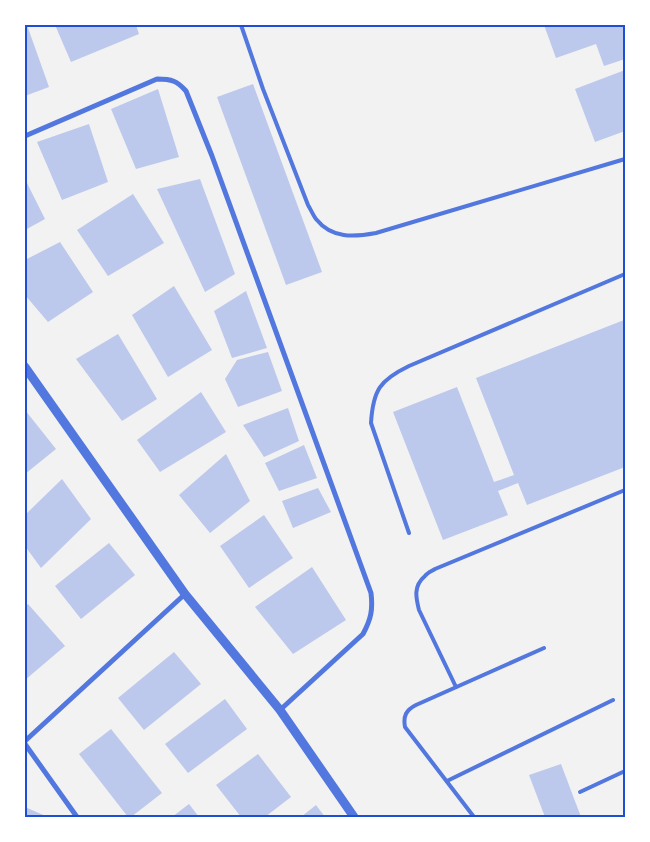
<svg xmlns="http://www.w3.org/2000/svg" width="650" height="842" viewBox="0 0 650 842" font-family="'DejaVu Sans',sans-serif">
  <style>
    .building { fill: #bdc9ec }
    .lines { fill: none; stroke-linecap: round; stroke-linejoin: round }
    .service { stroke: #5277de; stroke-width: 4 }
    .minor { stroke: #5277de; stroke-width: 5 }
    .tertiary { stroke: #5277de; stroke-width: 9 }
    .neatline { fill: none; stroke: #1d4ed8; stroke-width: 2 }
  </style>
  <rect width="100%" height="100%" fill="#f2f2f2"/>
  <g class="building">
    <polygon points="25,25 27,25 49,87 25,96"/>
    <polygon points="55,25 136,25 139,34 71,62"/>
    <polygon points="544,25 625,25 625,59 604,66 596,44 556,58"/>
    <polygon points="625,70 625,131 595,142 575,89"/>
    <polygon points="253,84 322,272 286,285 217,97"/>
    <polygon points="158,89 179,157 136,169 111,109"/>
    <polygon points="89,124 108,182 62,200 37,142"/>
    <polygon points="25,179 45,219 25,230"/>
    <polygon points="200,179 235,274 205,292 157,189"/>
    <polygon points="133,194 164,243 108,276 77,230"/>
    <polygon points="60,242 93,292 48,322 25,295 25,260"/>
    <polygon points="174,286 212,350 168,377 132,315"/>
    <polygon points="246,291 267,348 232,358 214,311"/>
    <polygon points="624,320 625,324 625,467 527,505 518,483 498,491 508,515 443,540 393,412 457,387 494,482 514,475 476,378"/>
    <polygon points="118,334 157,399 122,421 76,359"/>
    <polygon points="268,352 282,391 238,407 225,379 237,360"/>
    <polygon points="201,392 226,432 160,472 137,440"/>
    <polygon points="288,408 299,441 264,457 243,425"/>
    <polygon points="25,410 56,449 25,474"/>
    <polygon points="304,445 317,478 279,491 265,463"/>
    <polygon points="226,454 250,501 210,533 179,495"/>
    <polygon points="62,479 91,519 41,568 25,546 25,515"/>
    <polygon points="318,488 331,512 293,528 282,501"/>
    <polygon points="264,515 293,558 249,588 220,546"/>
    <polygon points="109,543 135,575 81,619 55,586"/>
    <polygon points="312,567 346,620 293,654 255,607"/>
    <polygon points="28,604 65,646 25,680 25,607"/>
    <polygon points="174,652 201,684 144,730 118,698"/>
    <polygon points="225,699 247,729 188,773 165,744"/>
    <polygon points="111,729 162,793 131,817 128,817 79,754"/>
    <polygon points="258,754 291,797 265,817 241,817 216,785"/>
    <polygon points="561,764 581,817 545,817 529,775"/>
    <polygon points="189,804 199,817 172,817"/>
    <polygon points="316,805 325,817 301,817"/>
    <polygon points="25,807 48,817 25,817"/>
  </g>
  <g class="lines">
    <g class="service">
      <path d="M241,25L263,89L308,205C311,210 313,215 316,219C332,239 354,237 376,233L625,159"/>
      <path d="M409,533L371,423C373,390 380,380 409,366L625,274"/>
      <path d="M456,687L419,610C416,598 413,586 425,576C427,573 432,571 435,569L625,490"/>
      <polyline points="447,781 613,700"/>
      <polyline points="580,792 625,771"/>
      <path d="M474,817L405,727C403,716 406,710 416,705L544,648"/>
    </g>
    <g class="minor">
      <path d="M25,136L157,79C172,79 177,81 186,91L212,156L371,593C373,610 371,619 363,634L280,710"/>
      <polyline points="25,741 185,594"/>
      <polyline points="25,744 77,817"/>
    </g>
    <polyline class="tertiary" points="25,367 185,594 280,710 354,817"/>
  </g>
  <rect width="650" height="842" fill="none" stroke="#ffffff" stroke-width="52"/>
  <rect x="26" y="26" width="598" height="790" class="neatline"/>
</svg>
